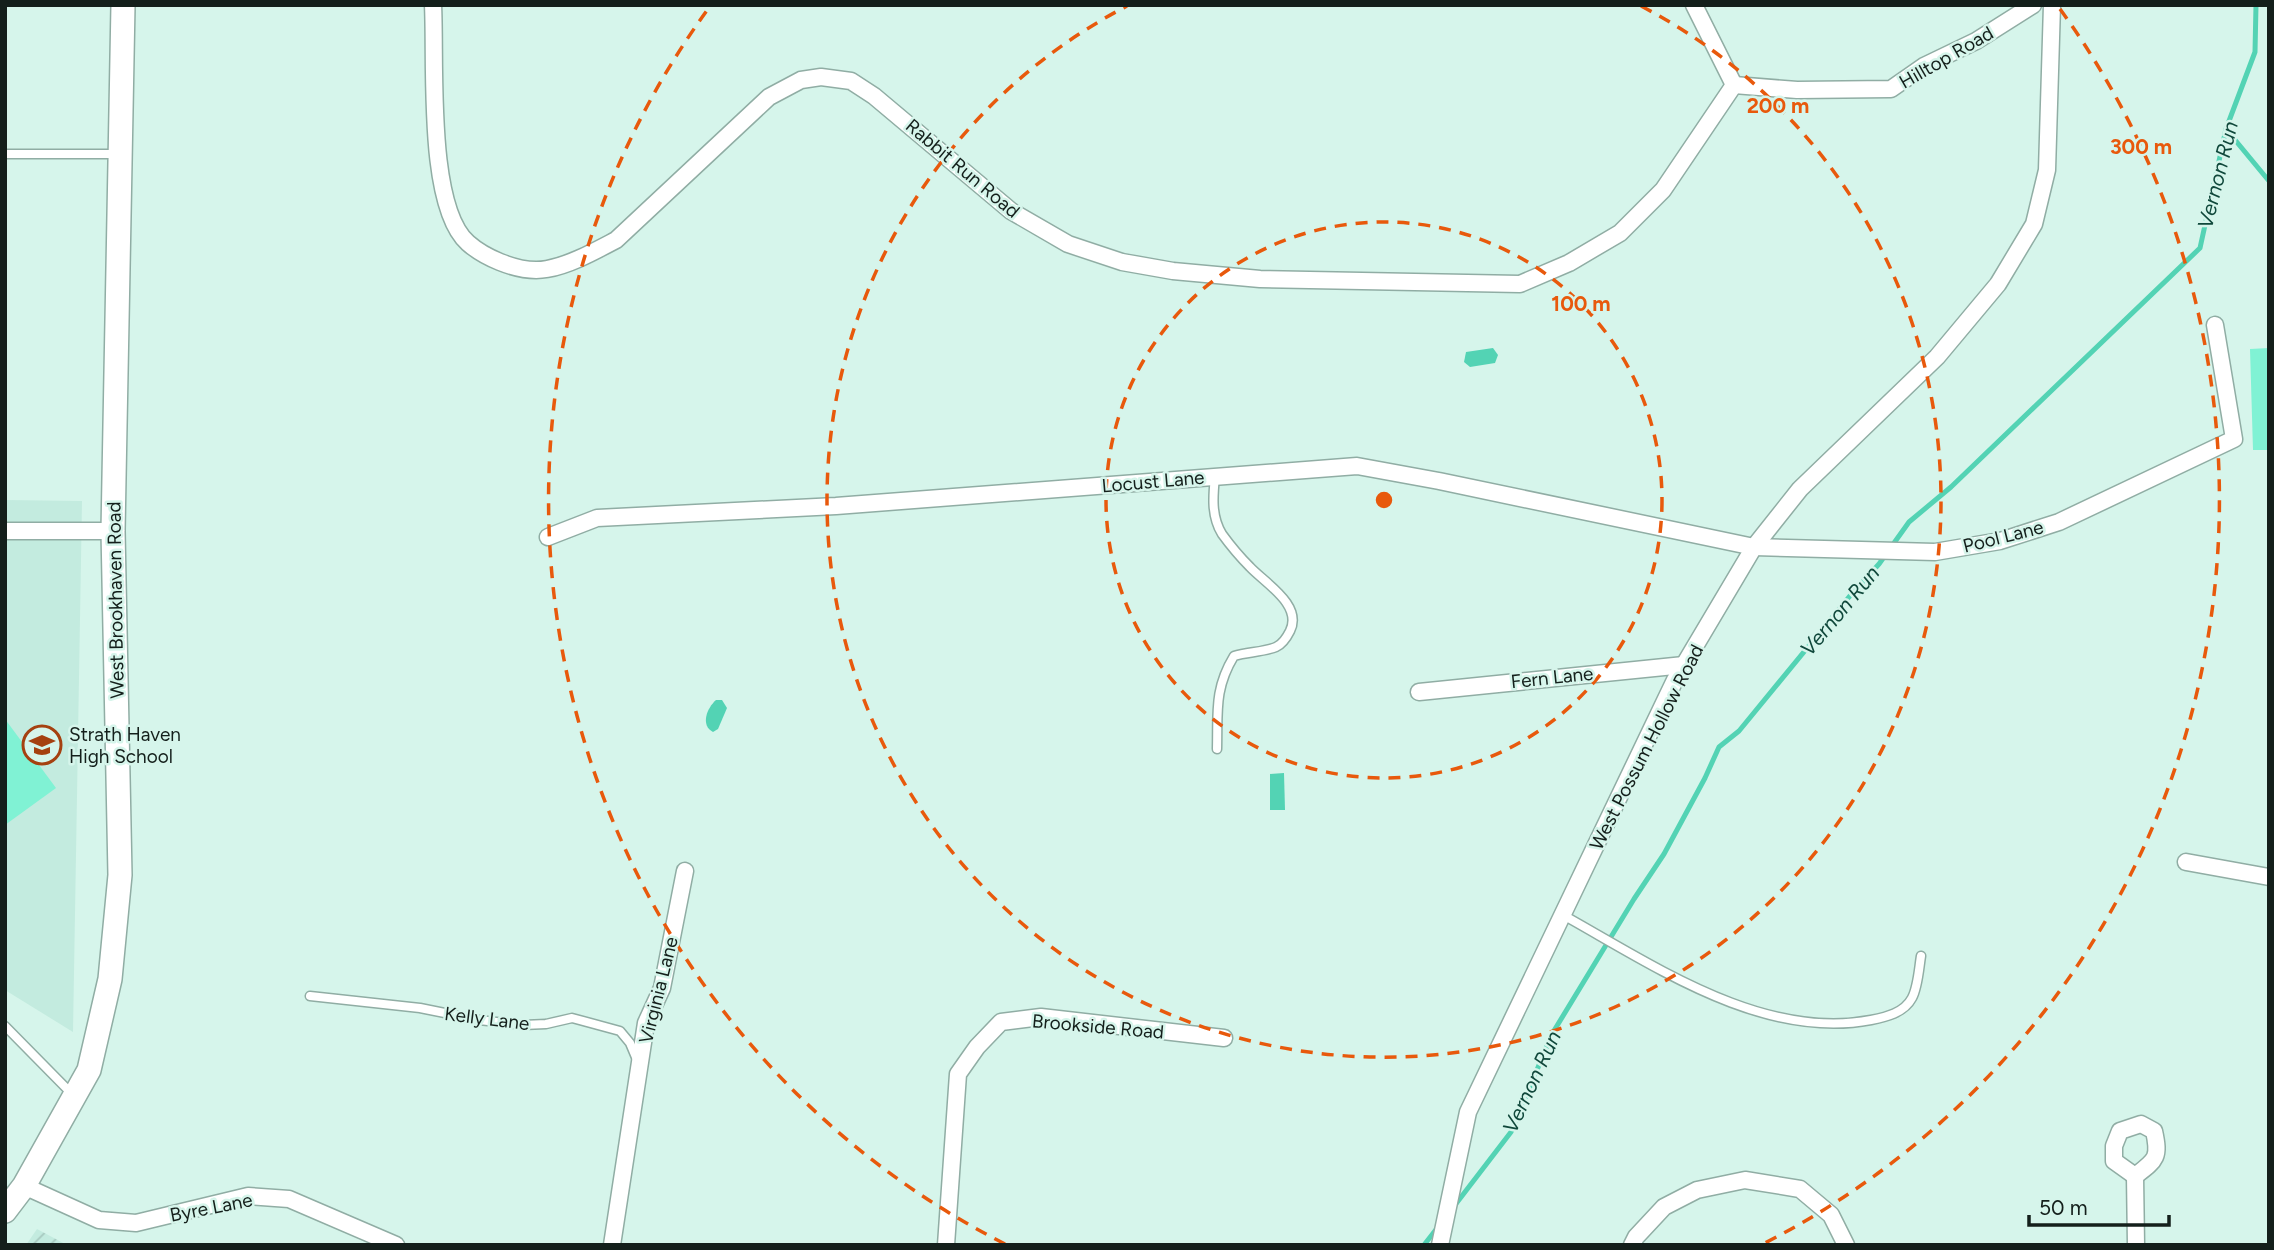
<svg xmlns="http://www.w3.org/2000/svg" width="2274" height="1250" viewBox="0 0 2274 1250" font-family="Figtree,sans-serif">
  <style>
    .built { fill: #c3ebdf }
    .industrial { fill: url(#industrial-furrows) }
    .grass { fill: #80f2d4 }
    .water { fill: #53d3b4 }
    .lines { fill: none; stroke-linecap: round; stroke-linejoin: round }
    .stream { stroke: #53d3b4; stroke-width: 5 }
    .lane-casing { stroke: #90ada4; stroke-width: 11 }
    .street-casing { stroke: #90ada4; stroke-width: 19 }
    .secondary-casing { stroke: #90ada4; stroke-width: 26 }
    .lane { stroke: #fff; stroke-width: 8 }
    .street { stroke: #fff; stroke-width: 16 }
    .secondary { stroke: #fff; stroke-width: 23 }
    .ring { fill: none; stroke: #e8590c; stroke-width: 3.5; stroke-dasharray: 12 9 }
    .labels { text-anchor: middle; stroke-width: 5; stroke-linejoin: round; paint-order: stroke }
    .street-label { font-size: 19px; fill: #141f1b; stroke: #d6f5eb }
    .poi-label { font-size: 19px; fill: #141f1b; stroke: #d6f5eb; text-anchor: start }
    .water-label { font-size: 21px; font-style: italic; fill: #10483b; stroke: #d6f5eb }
    .centre { fill: #e8590c; stroke: #d6f5eb; stroke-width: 3.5 }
    .ring-label { font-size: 21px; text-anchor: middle; font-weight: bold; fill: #e8590c; stroke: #d6f5eb; stroke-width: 5; stroke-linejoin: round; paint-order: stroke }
  </style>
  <defs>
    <pattern id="industrial-furrows" width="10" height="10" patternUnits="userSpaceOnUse" patternTransform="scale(1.75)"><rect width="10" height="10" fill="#c3ebdf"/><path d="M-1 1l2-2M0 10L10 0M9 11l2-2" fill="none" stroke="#a7c9bf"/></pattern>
  </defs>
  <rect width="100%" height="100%" fill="#d6f5eb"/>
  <polygon class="built" points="5,500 82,501 73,1032 5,990"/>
  <polygon class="industrial" points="37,1229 67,1245 26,1245"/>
  <g class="grass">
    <polygon points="2269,348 2269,450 2253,450 2250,349"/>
    <polygon points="5,719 56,788 5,825"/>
  </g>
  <g class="water">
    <polygon points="1493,348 1498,355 1495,363 1470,367 1464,362 1466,352"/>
    <path d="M716,700H722L727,708L718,729L713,732C700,725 707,708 716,700Z"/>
    <polygon points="1284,773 1285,810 1270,810 1270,774"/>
  </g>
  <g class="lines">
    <g class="stream">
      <polyline points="2226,129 2269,181"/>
      <polyline points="1455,1205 1511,1132 1552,1034 1634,899 1664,854 1705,778 1719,747 1739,731 1849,597 1879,564 1909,522 1951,487 2200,248 2226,129 2255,52 2256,5"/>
      <polyline points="1424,1245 1438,1227"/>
    </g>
    <defs>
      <g id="lane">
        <polyline points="5,154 117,154"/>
        <path d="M1215,476C1213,496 1211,516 1222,534C1230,545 1240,557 1250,567C1265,583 1303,605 1290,631C1287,637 1283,644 1276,647C1264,652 1247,652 1234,656C1214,689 1218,712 1217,749"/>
        <path d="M1563,915C1653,965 1763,1041 1871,1020C1886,1017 1904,1013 1912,998C1918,987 1919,968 1921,956"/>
        <polyline points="310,996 420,1008 479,1020 523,1025 546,1024 572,1018 620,1031 630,1043 638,1062"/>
        <polyline points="5,1026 72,1094"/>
      </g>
      <g id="street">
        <path d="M433,5C436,61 426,206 468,243C477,251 490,258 500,262C515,268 531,272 547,269C570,265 595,251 616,240L769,97L801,80L821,77L851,81L874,96L1011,211L1068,244L1122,262L1173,271L1260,279L1520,284L1569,263L1620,233L1663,190L1734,85"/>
        <polyline points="1694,5 1734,85"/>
        <polyline points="1734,85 1797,90 1891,89 1924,66 1976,41 2033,5"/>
        <polyline points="5,531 113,531"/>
        <polyline points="548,537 597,518 836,506 1357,466 1439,481 1754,547 1935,552 2000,541 2059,522 2234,439 2215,325"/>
        <polyline points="1419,692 1684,665"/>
        <polyline points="2186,862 2269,877"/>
        <path d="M2141,1124L2154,1131C2160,1158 2156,1160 2135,1176L2114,1161V1146L2120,1131Z"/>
        <polyline points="2135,1176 2136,1245"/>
        <polyline points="24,1186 99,1220 136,1223 248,1196 289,1199 396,1245"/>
        <polyline points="612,1245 646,1023 662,988 685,871"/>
        <polyline points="946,1245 958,1074 977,1047 1001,1022 1041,1017 1224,1038"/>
        <polyline points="1440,1245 1468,1112 1675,680 1754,547 1800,489 1937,357 1998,284 2034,224 2047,170 2052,5"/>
        <polyline points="1632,1245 1636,1237 1664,1207 1697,1190 1745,1180 1800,1189 1831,1215 1846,1245"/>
      </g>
      <polyline id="secondary" points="5,1211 24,1186 89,1070 110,979 120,875 113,531 123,5"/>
    </defs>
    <use href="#lane" class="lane-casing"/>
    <use href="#street" class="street-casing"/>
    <use href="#secondary" class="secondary-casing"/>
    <use href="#lane" class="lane"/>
    <use href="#street" class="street"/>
    <use href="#secondary" class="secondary"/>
  </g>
  <g class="ring">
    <circle cx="1384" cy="500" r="278"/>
    <path d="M1641 6A557 557 0 1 1 1127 6"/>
    <path d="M1005 1244A835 835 0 0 1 708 9M2060 9A835 835 0 0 1 1763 1244"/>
  </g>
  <defs>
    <symbol id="school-ring" viewBox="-11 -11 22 22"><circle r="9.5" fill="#d6f5eb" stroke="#a54110" stroke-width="1.5"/><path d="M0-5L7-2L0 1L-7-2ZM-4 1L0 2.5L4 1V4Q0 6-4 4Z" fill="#a54110"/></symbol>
  </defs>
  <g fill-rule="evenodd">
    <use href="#school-ring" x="20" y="723" width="44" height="44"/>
  </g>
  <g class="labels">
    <g class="street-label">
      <text transform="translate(1946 57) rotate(-30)" y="7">Hilltop Road</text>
      <text transform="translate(963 168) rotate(40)" y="7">Rabbit Run Road</text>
      <text transform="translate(1153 481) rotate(-5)" y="7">Locust Lane</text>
      <text transform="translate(2003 536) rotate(-14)" y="7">Pool Lane</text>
      <text transform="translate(115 600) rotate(-91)" y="7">West Brookhaven Road</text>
      <text transform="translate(1552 677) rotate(-6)" y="7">Fern Lane</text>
      <text transform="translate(1646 747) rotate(-63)" y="7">West Possum Hollow Road</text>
      <text transform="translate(658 990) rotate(-76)" y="7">Virginia Lane</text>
      <text transform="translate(487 1018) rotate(7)" y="7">Kelly Lane</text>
      <text transform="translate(1098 1026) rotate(5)" y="7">Brookside Road</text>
      <text transform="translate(211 1207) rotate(-11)" y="7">Byre Lane</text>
    </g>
    <g class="poi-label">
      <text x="69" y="741">Strath Haven<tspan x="69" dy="22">High School</tspan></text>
    </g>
    <g class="water-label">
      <text transform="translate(2218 175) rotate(-76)" y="7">Vernon Run</text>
      <text transform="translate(1840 611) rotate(-50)" y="7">Vernon Run</text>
      <text transform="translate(1532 1082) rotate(-65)" y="7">Vernon Run</text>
    </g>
  </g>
  <circle cx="1384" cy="500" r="10" class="centre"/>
  <g class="ring-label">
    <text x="1778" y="113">200 m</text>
    <text x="2141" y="154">300 m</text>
    <text x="1581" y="311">100 m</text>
  </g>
  <rect width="2274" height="1250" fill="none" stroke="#141f1b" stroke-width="14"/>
  <path d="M2029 1215v10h140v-10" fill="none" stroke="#141f1b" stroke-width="3.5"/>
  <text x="2039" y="1215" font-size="21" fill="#141f1b" stroke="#d6f5eb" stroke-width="5" paint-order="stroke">50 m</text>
</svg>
